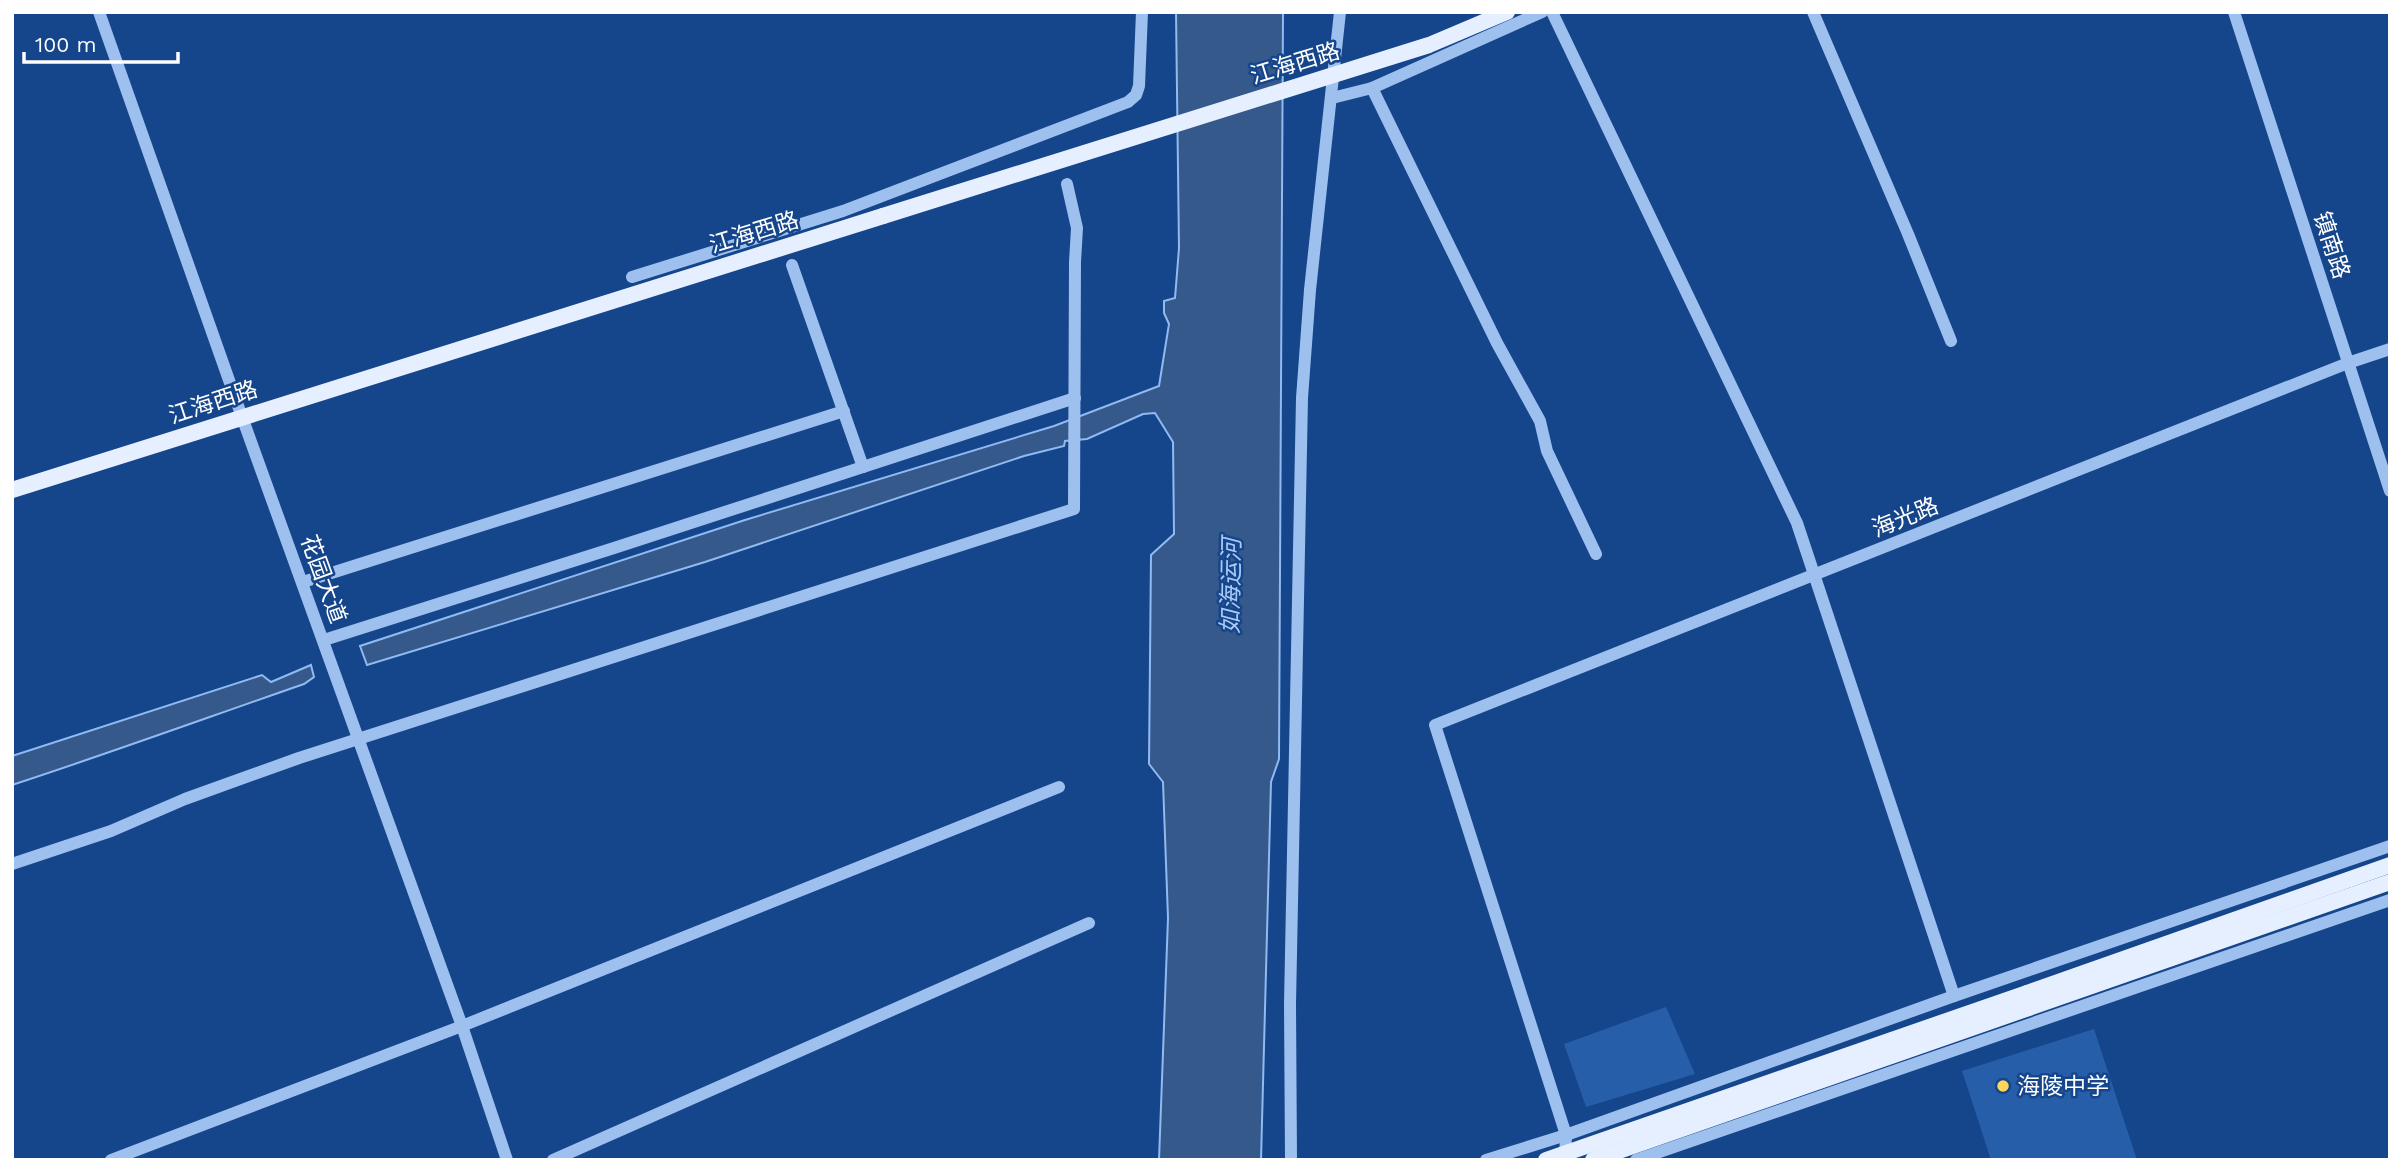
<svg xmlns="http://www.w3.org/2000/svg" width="2402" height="1172" viewBox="0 0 2402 1172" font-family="'Work Sans','Noto Sans SC',sans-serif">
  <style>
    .green { fill: #275ea9 }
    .water { fill: #36598c; stroke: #8fbaf2; stroke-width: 2 }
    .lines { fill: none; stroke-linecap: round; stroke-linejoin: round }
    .minor { stroke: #9dc0ef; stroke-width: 12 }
    .major { stroke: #e6efff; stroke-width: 16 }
    .major-bridge { stroke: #e6efff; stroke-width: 16 }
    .poi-dot { fill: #ffd55c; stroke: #15458a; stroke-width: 2.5 }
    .labels { text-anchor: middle; stroke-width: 5; stroke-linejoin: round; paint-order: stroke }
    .street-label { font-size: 23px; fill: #fff; stroke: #15458a }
    .poi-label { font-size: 23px; fill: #fff; stroke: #15458a; text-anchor: start }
    .water-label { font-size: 24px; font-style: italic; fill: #a9caf7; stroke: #15458a }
  </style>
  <rect width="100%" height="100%" fill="#15458a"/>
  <g class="green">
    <polygon points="1666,1007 1695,1074 1586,1107 1564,1044"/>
    <polygon points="2094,1029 2137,1160 1991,1160 1962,1071"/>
  </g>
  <g class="water">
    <polygon points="1176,12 1283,12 1279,759 1271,782 1261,1160 1159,1160 1168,918 1163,782 1149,764 1151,555 1174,534 1173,442 1155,413 1143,414 1087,439 1065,441 1064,446 1024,456 705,562 367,665 360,646 745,520 1054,426 1159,386 1169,324 1164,313 1164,301 1175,298 1179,248"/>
    <path d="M311,665L314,677L304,684C206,718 110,753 12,785V756L262,675L271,682Z"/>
  </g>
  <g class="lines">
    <g class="minor">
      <polyline points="99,12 242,417 462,1026 507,1160"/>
      <polyline points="1552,12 1797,523 1954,996"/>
      <polyline points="1813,12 1908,234 1951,341"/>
      <polyline points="2234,12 2390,491"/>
      <polyline points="1372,88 1497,343 1540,421 1547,451 1596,554"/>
      <polyline points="1332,98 1372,88 1542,12"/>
      <polyline points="792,265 863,467"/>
      <polyline points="632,277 843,211 1128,102 1136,95 1139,86 1142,12"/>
      <polyline points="303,582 844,411"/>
      <polyline points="324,640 614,548 1075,398"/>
      <polyline points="12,864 111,831 185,799 299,758 1074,509 1075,262 1077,228 1067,184"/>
      <polyline points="1565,1159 1566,1135 1435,725 2348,363 2390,349"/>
      <polyline points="111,1160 462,1026 1059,787"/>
      <polyline points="553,1160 1089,923"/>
      <polyline points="1291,1160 1290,1004 1302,398 1310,290 1340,12"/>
      <polyline points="1486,1160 1566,1135 1954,996 2390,846"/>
      <polyline points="1636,1160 2390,900"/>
    </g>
    <g class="major">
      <polyline points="12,490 883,216"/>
      <polyline points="2027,993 2390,865"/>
      <polyline points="1593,1160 2390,882"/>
    </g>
    <g class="major-bridge">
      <polyline points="883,216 1429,45 1507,12"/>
      <polyline points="1546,1160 2027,993"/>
    </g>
  </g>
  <circle class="poi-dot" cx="2003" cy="1086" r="7"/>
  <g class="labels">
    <g class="street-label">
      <text transform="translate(1295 63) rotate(-17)" y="8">江海西路</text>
      <text transform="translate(754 232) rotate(-17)" y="8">江海西路</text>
      <text transform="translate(2332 245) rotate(72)" y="8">镇南路</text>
      <text transform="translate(213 402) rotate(-18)" y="8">江海西路</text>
      <text transform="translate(1905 517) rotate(-22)" y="8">海光路</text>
      <text transform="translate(324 579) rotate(70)" y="8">花园大道</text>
    </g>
    <g class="poi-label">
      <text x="2017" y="1094">海陵中学</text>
    </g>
    <g class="water-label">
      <text transform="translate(1231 586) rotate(-89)" y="8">如海运河</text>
    </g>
  </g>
  <rect width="2402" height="1172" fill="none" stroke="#ffffff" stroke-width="28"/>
  <path d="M24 52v10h154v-10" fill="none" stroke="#ffffff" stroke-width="3.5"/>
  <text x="35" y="52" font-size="21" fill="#ffffff" stroke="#15458a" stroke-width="5" paint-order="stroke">100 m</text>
</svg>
